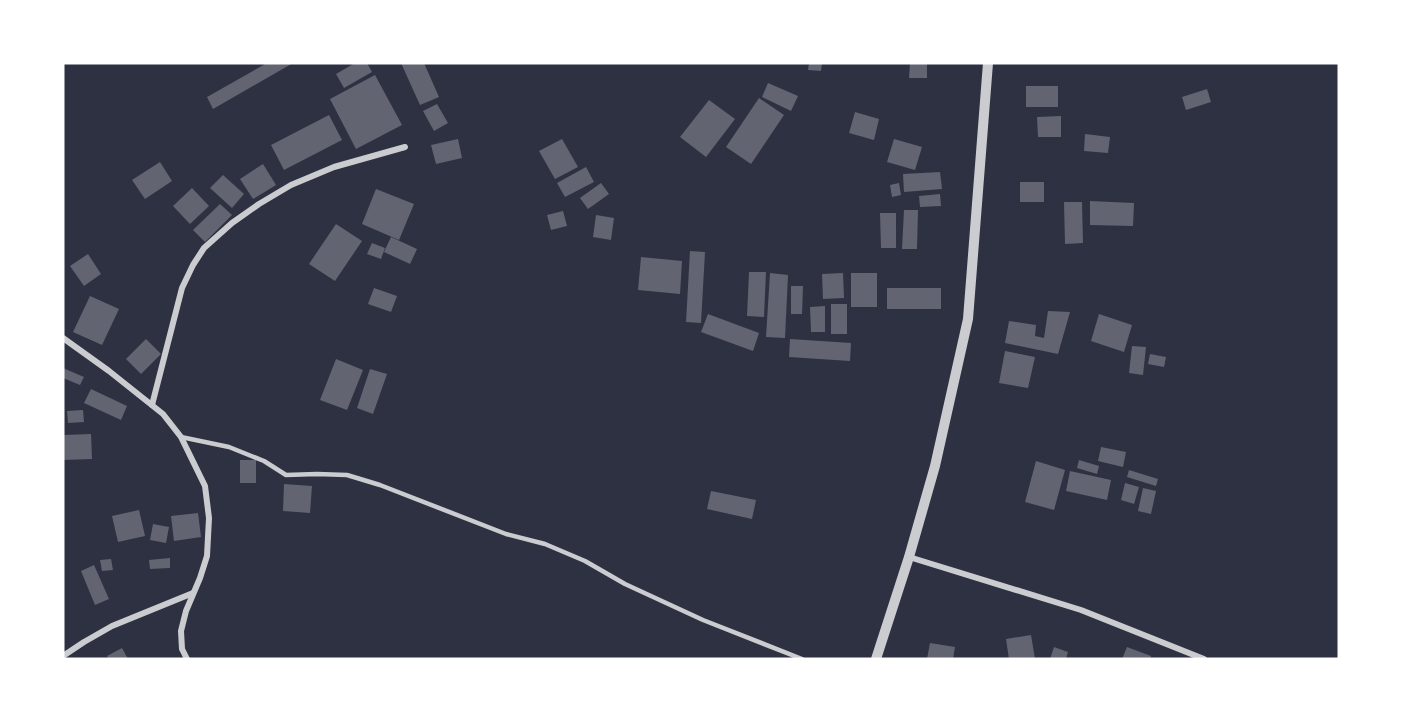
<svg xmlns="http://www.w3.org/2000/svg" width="1402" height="722" viewBox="0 0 1402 722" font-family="'Varela Round',sans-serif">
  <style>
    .building { fill: #626471 }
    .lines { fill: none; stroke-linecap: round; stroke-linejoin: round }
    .service { stroke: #caccd0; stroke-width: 4.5 }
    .minor { stroke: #caccd0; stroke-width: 6 }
    .tertiary { stroke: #caccd0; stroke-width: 10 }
  </style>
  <rect width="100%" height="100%" fill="#2d3142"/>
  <g class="building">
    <polygon points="267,63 293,63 213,109 207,97"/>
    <polygon points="355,63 367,63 372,72 344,88 336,74"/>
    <polygon points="401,63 424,63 439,97 420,105"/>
    <polygon points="809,63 822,63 821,71 808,70"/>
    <polygon points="910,63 927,64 927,78 909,78"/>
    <polygon points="375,75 402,125 356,149 330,99"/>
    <polygon points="768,83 798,96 791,111 762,97"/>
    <rect x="1026" y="86" width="32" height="21"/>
    <polygon points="1207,89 1211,102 1186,110 1182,97"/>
    <polygon points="759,98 784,115 751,164 726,147"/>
    <polygon points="709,100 735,119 706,157 680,137"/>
    <polygon points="437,104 448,123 434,131 423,111"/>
    <polygon points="855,112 879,119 874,140 849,133"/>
    <polygon points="329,115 342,140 284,170 271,145"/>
    <polygon points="1061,116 1061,137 1038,137 1037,117"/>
    <polygon points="1085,134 1110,137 1108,153 1084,151"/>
    <polygon points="458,139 462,158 436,164 431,145"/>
    <polygon points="562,139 578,167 555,179 539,151"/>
    <polygon points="894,139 922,147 915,170 887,162"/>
    <polygon points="160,162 172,181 145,199 132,180"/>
    <polygon points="263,164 276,185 253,199 240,179"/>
    <polygon points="586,167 594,182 565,197 557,183"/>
    <polygon points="940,172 942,189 904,192 903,174"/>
    <polygon points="223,175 244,194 232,208 210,188"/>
    <rect x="1020" y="182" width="24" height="20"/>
    <polygon points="601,183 609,194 588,209 580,198"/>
    <polygon points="899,183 901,195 892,197 890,185"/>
    <polygon points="192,188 209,206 190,224 173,206"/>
    <polygon points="376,189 414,204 399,240 362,224"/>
    <polygon points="940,194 941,206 920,207 919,196"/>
    <polygon points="1090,201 1134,203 1133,226 1090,225"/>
    <polygon points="1064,202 1082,202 1083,243 1065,244"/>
    <polygon points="220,204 232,215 205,242 193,230"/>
    <polygon points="904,210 918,210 917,249 902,249"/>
    <polygon points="563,211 567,226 551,230 547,215"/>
    <polygon points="880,213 896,213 896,248 881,248"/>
    <polygon points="596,215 614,218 611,240 593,237"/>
    <polygon points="336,224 362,241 335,281 309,264"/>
    <polygon points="391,237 417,249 410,264 384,252"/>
    <polygon points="372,243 385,248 381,259 367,254"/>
    <polygon points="690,251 705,252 701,323 686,322"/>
    <polygon points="88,254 101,274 84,286 70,266"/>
    <polygon points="641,257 682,261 680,294 638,290"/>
    <polygon points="749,272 766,272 764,317 747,316"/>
    <polygon points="770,273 788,275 785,338 766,337"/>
    <polygon points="843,273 844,298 823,299 822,274"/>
    <rect x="851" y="273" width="26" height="34"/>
    <polygon points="791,286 803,286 802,314 791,314"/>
    <polygon points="374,288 397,296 391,312 368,304"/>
    <rect x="887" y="288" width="54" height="21"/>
    <polygon points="90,296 119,309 102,345 73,332"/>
    <rect x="831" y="304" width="16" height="30"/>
    <polygon points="825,306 825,332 811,332 810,307"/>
    <polygon points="1048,311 1070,312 1058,354 1005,343 1009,321 1036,325 1035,336 1044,338"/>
    <polygon points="708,314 759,333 753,351 701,332"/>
    <polygon points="1099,314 1132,325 1124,352 1091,341"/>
    <polygon points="146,339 161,354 141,374 126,359"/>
    <polygon points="790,339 851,343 850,361 789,357"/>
    <polygon points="1132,346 1146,347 1143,375 1129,373"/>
    <polygon points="1005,351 1035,357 1028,388 999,383"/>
    <polygon points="1150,354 1166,357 1164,367 1148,364"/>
    <polygon points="336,359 363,370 347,410 320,400"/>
    <polygon points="63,368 84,377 80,385 63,378"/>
    <polygon points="370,369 387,374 373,414 357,408"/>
    <polygon points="91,389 127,406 121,420 84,403"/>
    <polygon points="83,410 84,422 68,423 67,411"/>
    <polygon points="91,434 92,459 63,460 63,435"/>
    <polygon points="1101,447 1126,452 1123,467 1098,461"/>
    <rect x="240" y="460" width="16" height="23"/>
    <polygon points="1079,460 1099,466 1097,474 1077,468"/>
    <polygon points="1036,461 1065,470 1054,510 1025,502"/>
    <polygon points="1129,470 1158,479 1156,486 1127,477"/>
    <polygon points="1070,471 1111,480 1107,500 1066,491"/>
    <polygon points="1125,483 1139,487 1134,504 1121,500"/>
    <polygon points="284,484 312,486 310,513 283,511"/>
    <polygon points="1143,488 1156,491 1151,514 1138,511"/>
    <polygon points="711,491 756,500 752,519 707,509"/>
    <polygon points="139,510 145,536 118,542 112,516"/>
    <polygon points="198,513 201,537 174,541 171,516"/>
    <polygon points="153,524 169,527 166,543 150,540"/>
    <polygon points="170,558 170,568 150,569 149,560"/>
    <polygon points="111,559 113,570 102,571 100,560"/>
    <polygon points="94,565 109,599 95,605 81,571"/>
    <polygon points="1031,635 1035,659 1009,659 1006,639"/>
    <polygon points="930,643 955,647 953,659 927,659"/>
    <polygon points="1054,647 1068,652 1066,659 1050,659"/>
    <polygon points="1127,647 1151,656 1150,659 1122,659"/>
    <polygon points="122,648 128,659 109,659 107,656"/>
  </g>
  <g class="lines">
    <polyline class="service" points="181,437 229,447 264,461 286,475 317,474 347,475 380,485 506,534 545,544 585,561 625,584 703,620 802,659"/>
    <g class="minor">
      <polyline points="63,338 109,371 163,414 181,437 205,486 209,518 207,556 200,578 186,611 181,631 182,649 187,659"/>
      <polyline points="152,405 182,288 193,265 204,248 232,223 259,204 291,185 334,167 405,147"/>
      <polyline points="909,557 1081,610 1204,659"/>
      <polyline points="63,656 84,642 112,626 193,593"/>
    </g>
    <polyline class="tertiary" points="876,659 909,557 935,466 968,319 988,63"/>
  </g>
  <rect width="1402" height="722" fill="none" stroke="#ffffff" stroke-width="129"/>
</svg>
